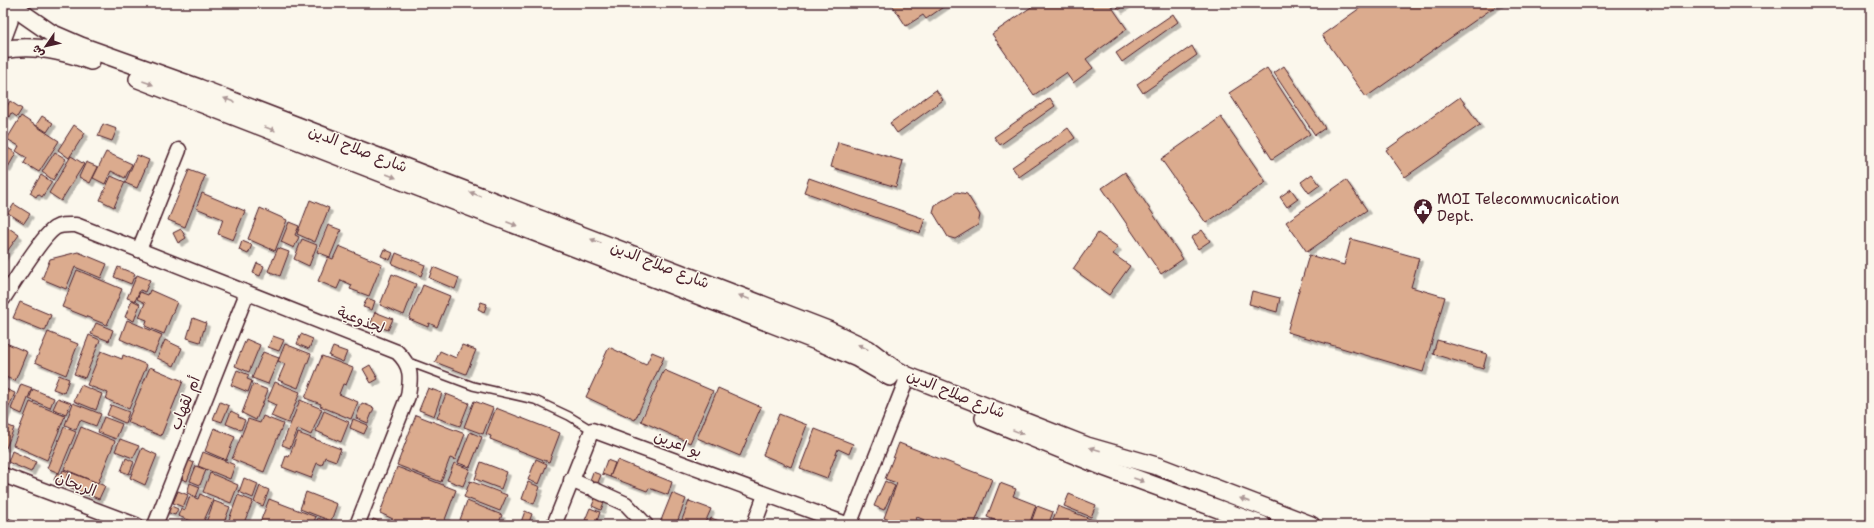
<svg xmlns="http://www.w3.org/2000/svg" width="1874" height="528" viewBox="0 0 1874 528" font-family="'Shantell Sans','Playpen Sans Arabic',sans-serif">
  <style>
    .building { fill: #dbab8e; stroke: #4a1f2b; filter: url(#shadow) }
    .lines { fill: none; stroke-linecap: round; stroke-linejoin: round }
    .service-casing { stroke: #4a1f2b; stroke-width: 10 }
    .minor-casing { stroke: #4a1f2b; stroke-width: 17 }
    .tertiary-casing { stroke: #4a1f2b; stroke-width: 20 }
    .service { stroke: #fbf7ec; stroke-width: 7 }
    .minor { stroke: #fbf7ec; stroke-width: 14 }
    .tertiary { stroke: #fbf7ec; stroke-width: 17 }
    .oneway { fill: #ab9695 }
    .labels { text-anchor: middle; stroke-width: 3; stroke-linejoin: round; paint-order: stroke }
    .street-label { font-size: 15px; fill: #4a1f2b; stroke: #fbf7ec }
    .poi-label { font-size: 15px; fill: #4a1f2b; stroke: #fbf7ec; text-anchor: start }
  </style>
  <defs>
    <filter id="shadow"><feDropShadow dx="3.5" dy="3.5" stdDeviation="0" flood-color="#0004"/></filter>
  </defs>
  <rect width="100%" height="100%" fill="#fbf7ec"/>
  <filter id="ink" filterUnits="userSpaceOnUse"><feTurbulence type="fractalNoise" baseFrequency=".025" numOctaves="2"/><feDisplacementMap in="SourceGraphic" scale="8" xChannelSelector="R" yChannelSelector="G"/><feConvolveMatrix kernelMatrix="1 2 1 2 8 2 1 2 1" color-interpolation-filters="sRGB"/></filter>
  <g filter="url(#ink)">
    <g class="building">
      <polygon points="891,3 949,3 926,19 923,15 906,26"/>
      <polygon points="1037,3 1109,3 1127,29 1086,59 1093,68 1073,83 1066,73 1034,95 992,34"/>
      <polygon points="1115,3 1129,3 1119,10"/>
      <polygon points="1367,3 1500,3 1366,97 1322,35"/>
      <polygon points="1173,14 1178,22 1122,62 1116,53"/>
      <polygon points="1192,46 1197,55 1143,93 1137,84"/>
      <polygon points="1284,66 1325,128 1315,135 1274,73"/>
      <polygon points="1267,68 1310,134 1272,159 1229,93"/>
      <polygon points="936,90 943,100 897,133 890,123"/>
      <polygon points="1460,97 1480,125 1405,177 1386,150"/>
      <polygon points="1050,98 1055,106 1000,145 994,137"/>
      <polygon points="10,101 22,109 17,117 11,113 9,117 3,113"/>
      <polygon points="21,116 59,141 39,172 24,163 27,158 16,151 19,146 7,139"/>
      <polygon points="42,116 53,123 47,132 36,125"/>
      <polygon points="1221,117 1266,182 1206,223 1161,159"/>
      <polygon points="103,124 117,129 112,141 98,136"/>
      <polygon points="74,125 85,133 69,158 58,150"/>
      <polygon points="1068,128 1075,138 1019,177 1012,167"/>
      <polygon points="838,142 903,161 896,187 831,167"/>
      <polygon points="3,145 16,153 7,169 3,166"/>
      <polygon points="55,152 66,159 53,180 42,172"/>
      <polygon points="106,152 132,164 125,178 111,171 105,184 93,178"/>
      <polygon points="137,155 149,160 137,188 125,183"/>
      <polygon points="71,156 84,164 61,201 49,193"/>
      <polygon points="86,162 98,167 90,183 79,177"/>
      <polygon points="189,170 205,176 185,227 168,220"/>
      <polygon points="1125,172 1183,259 1161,274 1102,188"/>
      <polygon points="1312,174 1320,185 1309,193 1301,182"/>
      <polygon points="41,175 52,182 42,197 38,194 36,197 30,193"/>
      <polygon points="111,176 125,182 114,207 100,200"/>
      <polygon points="809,178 925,219 920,233 804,192"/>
      <polygon points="1346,180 1367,210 1307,252 1286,222"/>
      <polygon points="1291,189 1298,199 1287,207 1280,197"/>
      <polygon points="957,192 967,194 980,215 978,225 955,239 948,237 933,212 935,205"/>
      <polygon points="202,193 245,211 233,240 218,234 223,219 196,208"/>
      <polygon points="310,200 329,208 315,242 297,234"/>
      <polygon points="14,204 30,214 24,223 8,213"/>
      <polygon points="260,208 287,220 275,251 248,239"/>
      <polygon points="289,222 299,226 295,235 299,237 294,248 281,242"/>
      <polygon points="328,225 341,230 330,257 317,252"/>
      <polygon points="6,226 19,235 3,257 3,230"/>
      <polygon points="181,229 186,238 178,243 173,233"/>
      <polygon points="1202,230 1210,241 1198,249 1191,238"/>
      <polygon points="1098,233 1118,247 1113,254 1130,266 1109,295 1073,269"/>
      <polygon points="302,239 317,245 309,266 294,259"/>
      <polygon points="1351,239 1419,258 1411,287 1445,297 1423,372 1287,332 1309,255 1344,265"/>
      <polygon points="242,241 252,245 248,254 239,250"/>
      <polygon points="339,246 382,264 369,296 350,289 352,285 341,280 337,289 318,281 328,257 333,259"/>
      <polygon points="278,248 289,252 280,276 268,271"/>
      <polygon points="384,249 393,253 390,260 381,256"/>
      <polygon points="78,252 107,264 101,278 75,267 66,289 42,279 50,259"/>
      <polygon points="396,253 425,265 421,276 392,264"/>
      <polygon points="257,263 264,266 260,276 253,273"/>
      <polygon points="118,267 135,274 131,284 114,277"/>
      <polygon points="433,267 459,278 455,289 429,278"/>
      <polygon points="77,270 122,289 107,325 62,307"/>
      <polygon points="392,274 416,284 404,315 380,305"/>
      <polygon points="137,275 150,280 145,292 140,290 135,301 127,298"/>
      <polygon points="423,285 450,296 437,327 429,323 428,327 409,319"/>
      <polygon points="150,290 177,302 164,334 145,326 147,320 139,317 145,303 137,299 140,292 148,295"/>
      <polygon points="1252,291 1280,298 1277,312 1249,304"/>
      <polygon points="367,298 375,301 372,310 363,307"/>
      <polygon points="132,300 140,304 134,321 125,317"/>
      <polygon points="20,302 51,315 45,331 13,318"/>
      <polygon points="481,302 487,304 484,312 478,309"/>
      <polygon points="375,312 393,319 388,330 371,323"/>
      <polygon points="193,318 206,323 200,342 187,338"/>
      <polygon points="127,320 162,335 154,354 120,339"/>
      <polygon points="96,323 113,330 109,341 91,334"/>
      <polygon points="48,332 78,344 66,375 35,362"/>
      <polygon points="301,334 313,339 309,349 297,344"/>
      <polygon points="89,335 100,340 85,378 74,374"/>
      <polygon points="273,336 284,340 279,351 268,347"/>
      <polygon points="246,339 260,345 249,372 235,366"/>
      <polygon points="165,340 182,348 174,366 157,358"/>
      <polygon points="1437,340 1487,354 1483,369 1433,354"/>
      <polygon points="6,343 27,352 15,381 3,376 3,351"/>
      <polygon points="285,344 311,354 298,388 278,380 285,364 278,361"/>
      <polygon points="462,345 476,350 466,374 435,362 440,351 456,358"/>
      <polygon points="333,347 347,352 343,362 329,356"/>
      <polygon points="609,347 646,365 652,352 664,357 635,420 586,397"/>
      <polygon points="101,351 122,359 123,355 147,365 129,409 106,399 108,393 87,385"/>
      <polygon points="263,352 279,358 268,384 252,378"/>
      <polygon points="322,356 353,368 346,385 343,384 339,394 358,402 351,419 320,406 321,404 305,398"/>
      <polygon points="370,365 378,379 371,383 363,369"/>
      <polygon points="150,367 183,381 161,436 127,422"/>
      <polygon points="237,370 249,375 247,379 252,381 248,392 231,385"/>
      <polygon points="664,370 713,391 690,443 641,421"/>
      <polygon points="59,375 69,379 64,393 53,389"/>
      <polygon points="275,382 300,392 288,423 271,416 276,405 267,401"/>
      <polygon points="21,384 32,388 22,414 11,409"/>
      <polygon points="253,384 268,390 256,420 242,413"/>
      <polygon points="81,385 102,394 96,410 74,401"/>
      <polygon points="3,388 15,393 3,421"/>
      <polygon points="428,388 442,393 434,416 419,410"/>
      <polygon points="718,388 761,407 740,456 697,438"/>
      <polygon points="33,389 54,398 50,408 29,399"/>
      <polygon points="446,394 469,403 460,426 437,418"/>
      <polygon points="58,398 71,403 66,414 53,409"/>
      <polygon points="300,400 322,409 311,435 298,429 290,448 282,445"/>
      <polygon points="474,401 493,408 483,434 464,427"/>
      <polygon points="30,402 65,416 47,460 13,445"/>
      <polygon points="220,402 229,406 222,422 213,419"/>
      <polygon points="73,403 101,414 96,426 80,420 76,430 65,425"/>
      <polygon points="362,403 374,408 368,423 356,418"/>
      <polygon points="111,405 129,412 125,423 107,415"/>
      <polygon points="496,408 560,433 549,462 490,439 491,436 486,434"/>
      <polygon points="231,411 239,415 238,417 245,420 241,430 226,424"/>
      <polygon points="324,411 349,422 341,442 316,431"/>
      <polygon points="779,414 807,425 791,467 763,455"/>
      <polygon points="416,415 465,434 455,460 450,458 441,482 397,465"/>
      <polygon points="263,416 283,424 264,472 232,459 248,419 260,423"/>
      <polygon points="104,417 122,424 116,439 98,432"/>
      <polygon points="353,419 368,425 364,434 350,428"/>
      <polygon points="4,424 14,428 6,448 3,447"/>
      <polygon points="64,427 76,432 59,473 47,468"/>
      <polygon points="81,427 115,441 98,483 64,469"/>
      <polygon points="214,428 235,437 226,460 205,451"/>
      <polygon points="815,429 853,444 849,454 838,449 827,478 800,468"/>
      <polygon points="470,432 482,437 470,467 458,463"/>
      <polygon points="298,433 341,449 336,461 325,457 322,465 317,463 311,478 282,467 286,456 289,457"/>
      <polygon points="120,439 139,446 133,458 115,451"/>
      <polygon points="899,443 992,479 974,525 960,519 958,525 937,525 917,517 914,525 902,525 884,518 897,483 885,479"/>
      <polygon points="142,448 157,455 145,485 130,478"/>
      <polygon points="12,451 36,462 31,472 8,462"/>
      <polygon points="203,452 235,465 230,479 198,466"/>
      <polygon points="126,458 134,462 129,474 121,471"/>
      <polygon points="186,459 194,463 187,481 179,478"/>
      <polygon points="536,459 547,464 539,484 528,480"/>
      <polygon points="607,460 615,463 610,477 602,474"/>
      <polygon points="617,460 672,482 668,495 649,488 647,491 610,477"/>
      <polygon points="481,462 507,472 501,489 475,479"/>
      <polygon points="454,463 470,469 463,486 447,480"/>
      <polygon points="196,466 206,470 200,485 190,481"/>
      <polygon points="397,467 456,490 443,525 393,525 393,519 380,513"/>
      <polygon points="63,470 69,472 64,485 54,480 57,473 61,475"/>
      <polygon points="593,472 601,475 592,497 585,494"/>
      <polygon points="72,473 105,486 99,499 67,486"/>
      <polygon points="210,473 238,485 231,503 203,492"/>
      <polygon points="244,478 258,484 253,498 239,492"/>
      <polygon points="470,481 507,495 500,511 464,497"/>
      <polygon points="885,481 895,486 884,510 874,506"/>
      <polygon points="528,482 540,487 534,504 522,499"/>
      <polygon points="190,483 200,487 196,497 187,493"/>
      <polygon points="1000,483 1016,489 1013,496 1036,505 1029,525 1006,525 987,517"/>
      <polygon points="260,486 269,490 263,506 254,502"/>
      <polygon points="178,491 188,495 183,507 173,503"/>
      <polygon points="306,492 337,504 331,521 300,509"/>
      <polygon points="597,493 606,497 601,510 592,506"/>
      <polygon points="672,493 686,499 676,525 666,525 660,523"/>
      <polygon points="200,494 213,500 202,525 178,516 181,508 185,510 190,496 198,499"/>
      <polygon points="1069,494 1096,505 1091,517 1064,506"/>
      <polygon points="238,495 253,501 243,525 227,525"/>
      <polygon points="269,499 316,517 312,525 259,525"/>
      <polygon points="214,501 230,507 223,525 205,525"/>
      <polygon points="467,501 502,515 498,525 458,525"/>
      <polygon points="689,501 711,509 704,525 680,525"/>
      <polygon points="167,504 178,509 175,515 164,511"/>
      <polygon points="1037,506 1053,512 1048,525 1030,525"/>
      <polygon points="1058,506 1105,525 1051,525"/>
      <polygon points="590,508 600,512 596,524 585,520"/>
      <polygon points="525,511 532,514 528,525 520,525"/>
      <polygon points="3,516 15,521 13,525 3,525"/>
      <polygon points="318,518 329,522 328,525 315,525"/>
      <polygon points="711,518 725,523 724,525 709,525"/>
      <polygon points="373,519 384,523 383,525 371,525"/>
    </g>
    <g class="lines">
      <defs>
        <polyline id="service" points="406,361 473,386 535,400 569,416 592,430"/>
        <g id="minor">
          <polyline points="139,250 179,150"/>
          <path d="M3,299C13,284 42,236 55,228C61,224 69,225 76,225L397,352C412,366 411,377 408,396L357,525"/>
          <polyline points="3,475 136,525"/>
          <polyline points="571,480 587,487"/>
          <polyline points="595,490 626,504 646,525"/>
          <polyline points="155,525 247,293"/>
          <polyline points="554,525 592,430 849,525"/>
          <polyline points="754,525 765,495"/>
          <polyline points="849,525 908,376"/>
        </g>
        <g id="tertiary">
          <polyline points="11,3 25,15 51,33 81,46 199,88 828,330 868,349 893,368 908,376 1087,446 1160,467 1311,525"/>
          <polyline points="3,37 9,21 10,3"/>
          <path d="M3,50C32,44 64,51 91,61"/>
          <polyline points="138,79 824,344 857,358 890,377"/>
          <polyline points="984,418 1104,467 1262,525"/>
        </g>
      </defs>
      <use href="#service" class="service-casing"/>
      <use href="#minor" class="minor-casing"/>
      <use href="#tertiary" class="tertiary-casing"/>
      <use href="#service" class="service"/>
      <use href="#minor" class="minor"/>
      <use href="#tertiary" class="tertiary"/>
    </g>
    <defs><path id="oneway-solid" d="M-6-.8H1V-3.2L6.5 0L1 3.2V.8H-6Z"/></defs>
    <g class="oneway">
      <use href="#oneway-solid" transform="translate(148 83) rotate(20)"/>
      <use href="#oneway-solid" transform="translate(229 100) rotate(-159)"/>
      <use href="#oneway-solid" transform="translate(270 129) rotate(21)"/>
      <use href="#oneway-solid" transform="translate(391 176) rotate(21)"/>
      <use href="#oneway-solid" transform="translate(475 194) rotate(-159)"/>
      <use href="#oneway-solid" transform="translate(512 224) rotate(21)"/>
      <use href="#oneway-solid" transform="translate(596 241) rotate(-159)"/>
      <use href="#oneway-solid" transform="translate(744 297) rotate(-159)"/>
      <use href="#oneway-solid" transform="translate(863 347) rotate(-153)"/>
      <use href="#oneway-solid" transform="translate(1018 432) rotate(22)"/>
      <use href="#oneway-solid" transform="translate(1095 449) rotate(-163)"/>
      <use href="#oneway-solid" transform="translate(1139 480) rotate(20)"/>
      <use href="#oneway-solid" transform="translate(1245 500) rotate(-159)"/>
    </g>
  </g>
  <defs>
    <symbol id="civic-pin" viewBox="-11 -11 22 30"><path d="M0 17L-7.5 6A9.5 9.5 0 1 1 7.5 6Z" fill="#4a1f2b" stroke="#fbf7ec"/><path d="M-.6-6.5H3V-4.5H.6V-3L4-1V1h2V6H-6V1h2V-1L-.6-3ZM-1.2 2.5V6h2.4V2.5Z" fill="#fff"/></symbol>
  </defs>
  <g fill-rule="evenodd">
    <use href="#civic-pin" x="1412" y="197" width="22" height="30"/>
  </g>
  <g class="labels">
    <g class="street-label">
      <text transform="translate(358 149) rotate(21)" y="5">شارع صلاح الدين</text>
      <text transform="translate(660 265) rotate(21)" y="5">شارع صلاح الدين</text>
      <text transform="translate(361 320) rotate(22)" y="5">لجذوعية</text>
      <text transform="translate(956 394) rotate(22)" y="5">شارع صلاح الدين</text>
      <text transform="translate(185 403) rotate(-68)" y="5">أم لقهاب</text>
      <text transform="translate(678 444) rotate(21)" y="5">بو اعرين</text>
      <text transform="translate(76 484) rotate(21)" y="5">الريحان</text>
    </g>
    <g class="poi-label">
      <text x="1437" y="204">MOI Telecommucnication<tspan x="1437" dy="17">Dept.</tspan></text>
    </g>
  </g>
  <rect width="1874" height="528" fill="none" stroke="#fbf7ec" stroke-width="16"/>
  <rect x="8" y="8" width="1858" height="512" fill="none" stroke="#4a1f2b" stroke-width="1.5" filter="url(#ink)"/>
  <g transform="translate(46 46) rotate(236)" stroke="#fbf7ec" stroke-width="3" paint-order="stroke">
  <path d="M0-3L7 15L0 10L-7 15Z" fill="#4a1f2b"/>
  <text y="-6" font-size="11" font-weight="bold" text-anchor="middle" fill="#4a1f2b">ش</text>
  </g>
</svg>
